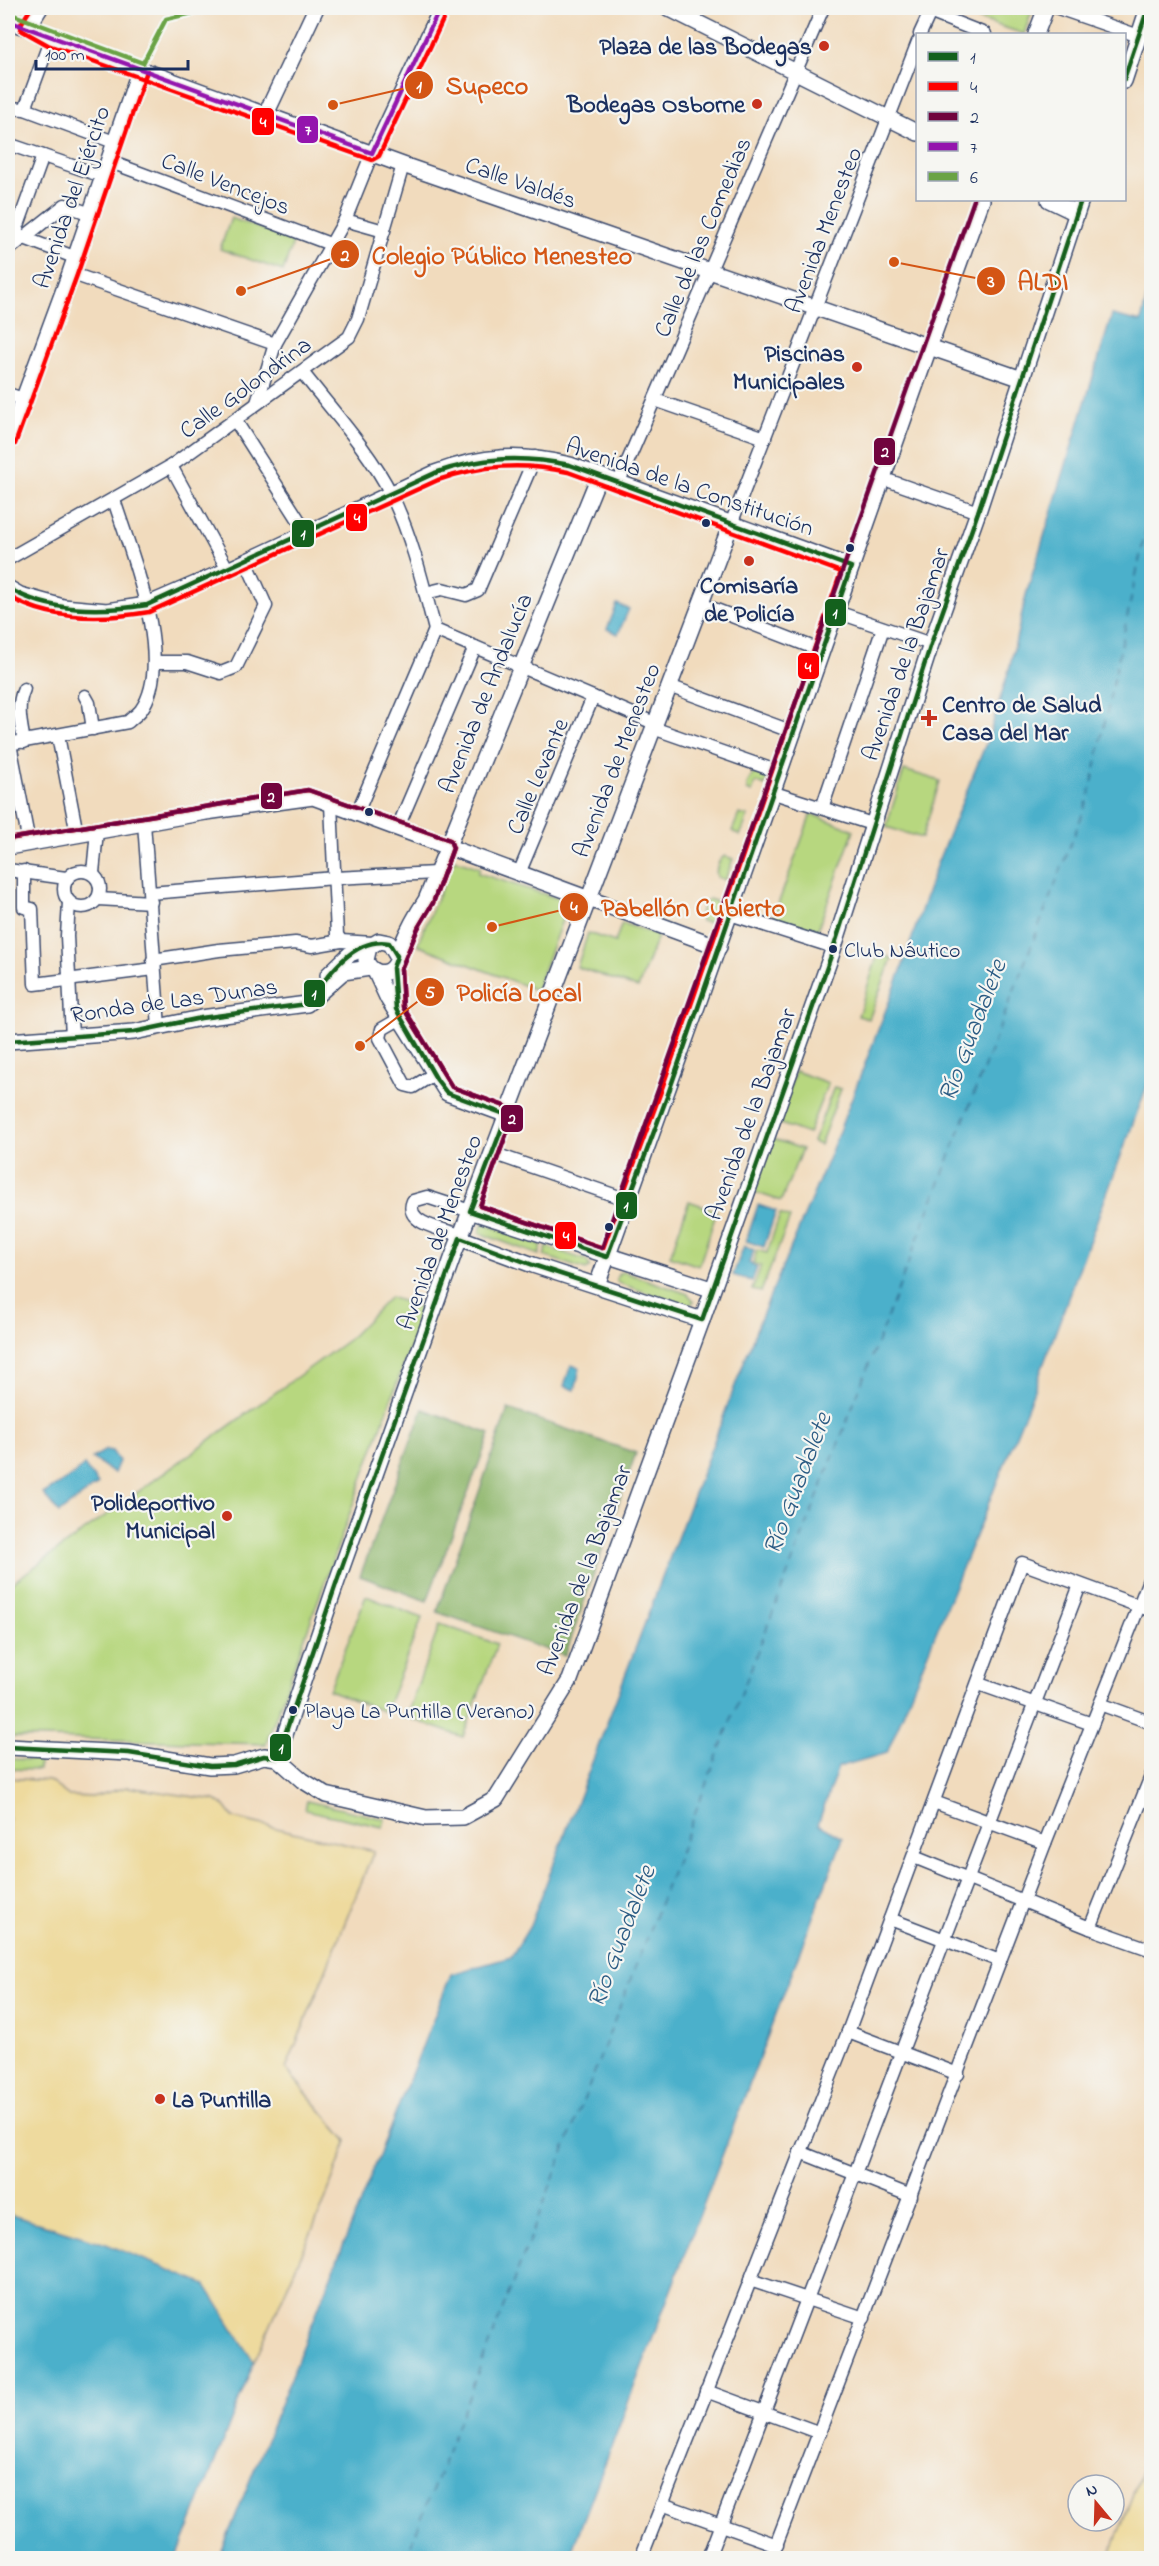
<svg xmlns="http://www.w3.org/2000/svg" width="1159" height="2566" viewBox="0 0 1159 2566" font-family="'Indie Flower',sans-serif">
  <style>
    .green { fill: #b7d77f; stroke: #69836e; stroke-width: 1.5 }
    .forest { fill: #91b86e; stroke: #567466; stroke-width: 1.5 }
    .sand { fill: #eeda9e; stroke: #84847e; stroke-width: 1.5 }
    .water { fill: #4cb0cb; stroke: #347094; stroke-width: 1.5 }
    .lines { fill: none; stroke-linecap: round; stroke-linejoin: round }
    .ferry { stroke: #2c5c84; stroke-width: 1.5; stroke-dasharray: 8 6; stroke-linecap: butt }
    .minor-casing { stroke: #3b496c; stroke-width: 15 }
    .tertiary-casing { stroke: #3b496c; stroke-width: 18 }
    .minor { stroke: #fff; stroke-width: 12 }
    .tertiary { stroke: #fff; stroke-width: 15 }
    .bus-1-casing { stroke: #f6f6f2; stroke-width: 9 }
    .bus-2-casing { stroke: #f6f6f2; stroke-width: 9 }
    .bus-3-casing { stroke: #f6f6f2; stroke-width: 9 }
    .bus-4-casing { stroke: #f6f6f2; stroke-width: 9 }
    .bus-5-casing { stroke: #f6f6f2; stroke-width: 9 }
    .bus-1 { stroke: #14611d; stroke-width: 4.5 }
    .bus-2 { stroke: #f00; stroke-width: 4.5 }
    .bus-3 { stroke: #71043e; stroke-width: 4.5 }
    .bus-4 { stroke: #9414ad; stroke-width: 4.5 }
    .bus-5 { stroke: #6aa345; stroke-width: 4.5 }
    .poi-dot { fill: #c8321e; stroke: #f6f6f2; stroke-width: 2 }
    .bus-dot { fill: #1b2f5e; stroke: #f6f6f2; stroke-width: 2 }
    .labels { text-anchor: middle; stroke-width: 4.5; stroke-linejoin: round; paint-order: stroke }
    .bus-label { font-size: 22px; fill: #1b2f5e; stroke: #f6f6f2; text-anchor: start }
    .poi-label { font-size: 24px; font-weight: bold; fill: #1b2f5e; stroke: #f6f6f2; text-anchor: end }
    .street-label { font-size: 24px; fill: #1b2f5e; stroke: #f6f6f2 }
    .water-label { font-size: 26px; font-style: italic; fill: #2c5c84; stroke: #f6f6f2 }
    .leader { fill: none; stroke: #d45514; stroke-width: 2 }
    .callout-dot { fill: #d45514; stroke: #f6f6f2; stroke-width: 2 }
    .mark-label { font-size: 18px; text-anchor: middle; font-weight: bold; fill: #fff }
    .callout-label { font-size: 26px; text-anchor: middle; font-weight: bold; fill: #d45514; stroke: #f6f6f2; stroke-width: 4.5; stroke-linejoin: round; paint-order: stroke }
    .line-badge { stroke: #f6f6f2; stroke-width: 2 }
    .badge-label { font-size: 16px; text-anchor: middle; font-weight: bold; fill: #fff }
  </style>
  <rect width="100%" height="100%" fill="#f6f6f2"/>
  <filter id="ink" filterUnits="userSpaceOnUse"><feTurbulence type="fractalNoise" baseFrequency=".0167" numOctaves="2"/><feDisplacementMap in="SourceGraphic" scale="12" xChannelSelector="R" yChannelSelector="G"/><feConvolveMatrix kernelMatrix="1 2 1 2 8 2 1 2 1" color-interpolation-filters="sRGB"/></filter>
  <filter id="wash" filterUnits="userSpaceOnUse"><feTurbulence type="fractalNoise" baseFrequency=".008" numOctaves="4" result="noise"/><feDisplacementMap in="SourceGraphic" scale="24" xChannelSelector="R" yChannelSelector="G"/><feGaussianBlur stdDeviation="1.35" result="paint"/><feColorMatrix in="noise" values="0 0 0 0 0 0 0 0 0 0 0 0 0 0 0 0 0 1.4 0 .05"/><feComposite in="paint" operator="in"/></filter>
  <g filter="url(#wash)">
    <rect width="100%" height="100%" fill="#f1dbbd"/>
    <g class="green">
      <polygon points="945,8 1033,8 1024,34"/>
      <polygon points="231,218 294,240 283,271 220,249"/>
      <polygon points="756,769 770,774 765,786 756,782 752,792 747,790 747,784"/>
      <polygon points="904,770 940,781 922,838 886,827"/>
      <polygon points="739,814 748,816 740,836 732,831"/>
      <polygon points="811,814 854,830 816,934 773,918"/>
      <path d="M725,856L733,859L725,880L717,877C715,869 718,860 725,856Z"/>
      <polygon points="454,859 480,868 478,873 560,899 560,908 566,910 536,990 417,945"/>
      <path d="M709,899L718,902L710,923L701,921C699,912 703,904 709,899Z"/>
      <polygon points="622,923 658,935 638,988 577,967 588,933 615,942"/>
      <polygon points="878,954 892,958 869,1019 858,1016"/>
      <polygon points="795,1071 828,1083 808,1134 778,1123"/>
      <polygon points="834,1087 841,1089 820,1145 813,1142"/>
      <polygon points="773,1139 802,1149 781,1201 754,1192"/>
      <polygon points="689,1201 717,1211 699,1266 670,1256"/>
      <polygon points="780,1214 790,1218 761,1292 752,1290 761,1266 753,1263 757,1250 767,1253"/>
      <polygon points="483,1223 542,1245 539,1255 479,1233"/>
      <polygon points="547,1247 586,1260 590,1267 586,1270 544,1256"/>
      <polygon points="624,1272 688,1294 694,1301 689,1306 684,1305 618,1283 616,1279 619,1273"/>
      <polygon points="390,1297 424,1309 266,1744 8,1737 8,1586 348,1340"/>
      <polygon points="366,1596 422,1618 385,1712 329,1690"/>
      <polygon points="440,1624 497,1644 463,1737 406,1717"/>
      <polygon points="8,1759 39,1760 39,1770 8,1769"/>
      <polygon points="307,1801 385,1819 383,1827 305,1810"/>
    </g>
    <g class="forest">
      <polygon points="423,1409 490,1434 427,1601 360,1576"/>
      <polygon points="508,1409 636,1453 565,1656 437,1612"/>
    </g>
    <g class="sand">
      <polygon points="8,1778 49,1781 69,1796 92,1797 127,1787 215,1800 225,1806 234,1818 374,1851 286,2069 347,2141 322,2208 254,2362 206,2285 106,2244 8,2214"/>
      <polygon points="1151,2457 1151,2558 1124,2558 1110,2555 1146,2459"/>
    </g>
    <g class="water">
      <polygon points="1151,279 1151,1075 1028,1406 887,1753 838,1767 818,1824 843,1838 569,2558 219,2558 451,1974 511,1957 530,1926 758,1325 829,1157 902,968 936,866 989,736 1010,666 1026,595 1112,315 1141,322"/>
      <polygon points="617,604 629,609 618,634 607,629"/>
      <polygon points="758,1205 776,1211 764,1247 746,1241"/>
      <polygon points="744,1246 754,1250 749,1263 757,1267 752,1281 733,1275"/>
      <polygon points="571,1365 580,1368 575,1390 564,1386"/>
      <polygon points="106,1450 112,1451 119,1461 114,1473 92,1458"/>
      <polygon points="84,1465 98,1484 59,1513 43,1494 75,1474"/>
      <polygon points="8,2214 106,2244 206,2285 254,2362 177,2558 8,2558"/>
    </g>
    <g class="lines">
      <polyline class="ferry" points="406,2558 1089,797 1152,500"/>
    </g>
  </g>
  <g filter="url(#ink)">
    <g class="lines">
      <defs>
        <g id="minor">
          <polyline points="919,8 985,34"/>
          <polyline points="1058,8 1139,36"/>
          <polyline points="920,34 932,8"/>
          <polyline points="8,108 25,109 114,142"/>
          <polyline points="25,109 51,38"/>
          <polyline points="8,144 102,176"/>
          <polyline points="108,161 330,244"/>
          <polyline points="345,220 384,231"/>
          <polyline points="8,228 24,238 74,257"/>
          <polyline points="16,231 43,156"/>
          <polyline points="8,250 65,205 91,214"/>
          <polyline points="70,273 275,344"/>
          <path d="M302,372C331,409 371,453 391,494C412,537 423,584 435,630"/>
          <polyline points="8,394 23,399"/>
          <polyline points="655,400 765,438"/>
          <polyline points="257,403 275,344 345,220 372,153 440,8"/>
          <polyline points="235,420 307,533"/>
          <polyline points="171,466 228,570"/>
          <polyline points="884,479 978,512"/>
          <polyline points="618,484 823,8"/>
          <polyline points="731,524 918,42"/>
          <polyline points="8,559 171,466 349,337 358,319 403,165"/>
          <polyline points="425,593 442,589 466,595 478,590 535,457"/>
          <polyline points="701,604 822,651"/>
          <polyline points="837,612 931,644"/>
          <polyline points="435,630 654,723"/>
          <polyline points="155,662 187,662 221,673 236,667 266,606 246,561"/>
          <polyline points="669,686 793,732"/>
          <polyline points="85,696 89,703 93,729"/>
          <polyline points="653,728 779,772"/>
          <polyline points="58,736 77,834"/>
          <path d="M24,742C21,724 16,706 24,689"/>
          <path d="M8,744L128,722C132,718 138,714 141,710C176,661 130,551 114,500"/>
          <polyline points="10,744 29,843"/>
          <polyline points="771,792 872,824"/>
          <polyline points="331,804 337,935 341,941 373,943"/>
          <polyline points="822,808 883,628"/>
          <polyline points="357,813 435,630"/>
          <polyline points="144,823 159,1027"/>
          <polyline points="398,827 475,647"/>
          <polyline points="8,870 66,878"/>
          <circle cx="82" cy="889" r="18"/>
          <polyline points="24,871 24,907 32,909 35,984 154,969"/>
          <polyline points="520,871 593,697"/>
          <polyline points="93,873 97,831"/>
          <polyline points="150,893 335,878 436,873"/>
          <polyline points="98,899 151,902"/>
          <polyline points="69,902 67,936 72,1037"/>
          <polyline points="730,914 834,947"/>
          <polyline points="153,960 219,950 295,943 312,946 341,941"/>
          <polyline points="401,1018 382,1029 380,1038 405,1085 413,1087 434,1074"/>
          <polyline points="492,1153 628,1200"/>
          <path d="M461,1235C446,1230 403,1224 413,1201L427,1197L470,1211"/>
          <polyline points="1152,1572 1139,1606 1152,1611"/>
          <polyline points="979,1684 1092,1724"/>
          <polyline points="1100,1704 1152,1723"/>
          <polyline points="934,1802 1045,1843"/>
          <polyline points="914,1857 1090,1928 1152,1950"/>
          <polyline points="890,1919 1000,1961"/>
          <polyline points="1090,1928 1152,1774"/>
          <polyline points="848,2032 958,2074"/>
          <polyline points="800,2152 911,2196"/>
          <polyline points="750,2280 864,2318"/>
          <polyline points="706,2391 820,2433"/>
          <polyline points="662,2504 777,2545"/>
          <polyline points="641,2558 848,2032 1022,1563 1139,1606 1045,1843 771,2558"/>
          <polyline points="708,2558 1080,1585"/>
        </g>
        <g id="tertiary">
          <polyline points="668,8 918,133"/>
          <polyline points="8,21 403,165 1022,379"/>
          <polyline points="28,27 40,8"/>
          <polyline points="1036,34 1046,8"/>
          <polyline points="1124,81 1148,8"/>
          <polyline points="266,114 316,8"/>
          <polyline points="1049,200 1076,213"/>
          <polyline points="8,441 70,273 140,69"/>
          <path d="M8,588L20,595L63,607L107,611L147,605L228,570L435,473C483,455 521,453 570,465L851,567"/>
          <polyline points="8,847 206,812 313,797 719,947"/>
          <path d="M397,956L389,943L379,941L369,947L366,960C370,973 387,978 395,965C398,960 399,953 401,947C408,930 416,915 426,900L599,476"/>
          <polyline points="375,971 388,999 447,1093 507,1115"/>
          <polyline points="328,975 350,954 369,947"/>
          <polyline points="8,1041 134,1032 201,1018 307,1004 343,972 370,968"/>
          <polyline points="470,1211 711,1289"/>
          <polyline points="460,1238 533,1265 702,1320"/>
          <path d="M597,1285C729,924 851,561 982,200"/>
          <polyline points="8,1747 129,1753 210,1766 234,1765 264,1756 277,1758 302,1780 326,1795 426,1818 463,1817 496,1799 570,1680 702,1320 832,953 931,644 978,512 1081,200"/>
          <polyline points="277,1758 337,1581 453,1256 731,524"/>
        </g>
      </defs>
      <use href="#minor" class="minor-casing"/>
      <use href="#tertiary" class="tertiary-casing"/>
      <use href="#minor" class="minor"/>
      <use href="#tertiary" class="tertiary"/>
      <defs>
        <g id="bus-1">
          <polyline points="1124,79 1148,8"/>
          <path d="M8,588C50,613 101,612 147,605L435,473C481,457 522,455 570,465L851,567L667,1097L607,1257L470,1211L507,1115L447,1093L437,1080L396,1009L393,968L397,956L389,943C353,936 325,979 307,1004L201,1018L134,1032L8,1041"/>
          <polyline points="8,1747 129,1753 210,1766 234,1765 264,1756 277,1758 337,1581 460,1238 533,1265 702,1320 832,953 931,644 978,512 1081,200"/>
        </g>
        <g id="bus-2">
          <polyline points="31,8 21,24 21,30 48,45 372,160 379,156 447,11"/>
          <polyline points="15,444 77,275 147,71"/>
          <path d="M8,596C50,621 103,620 149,612L438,480C482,465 522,462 568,472L841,572L660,1094L603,1248L480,1206L514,1113L510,1108L452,1087L403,1007L401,969L418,928L433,903L453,848L450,840L308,790L8,839"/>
        </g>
        <polyline id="bus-3" points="8,839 308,790 450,840 453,848 433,903 418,928 401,969 403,1007 452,1087 510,1108 514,1113 480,1206 602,1248 974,200"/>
        <polyline id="bus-4" points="8,21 372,153 440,8"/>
        <polyline id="bus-5" points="11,14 143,63 166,19 215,8"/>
      </defs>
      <use href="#bus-1" class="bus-1-casing"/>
      <use href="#bus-2" class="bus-2-casing"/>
      <use href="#bus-3" class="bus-3-casing"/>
      <use href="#bus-4" class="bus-4-casing"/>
      <use href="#bus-5" class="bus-5-casing"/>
      <use href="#bus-1" class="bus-1"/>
      <use href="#bus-2" class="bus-2"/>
      <use href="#bus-3" class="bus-3"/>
      <use href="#bus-4" class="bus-4"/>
      <use href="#bus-5" class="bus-5"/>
    </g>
  </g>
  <g class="poi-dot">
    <circle cx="824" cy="46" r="6"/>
    <circle cx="757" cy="104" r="6"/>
    <circle cx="857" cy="367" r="6"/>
    <circle cx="749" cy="561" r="6"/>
    <path d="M926 709h6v6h6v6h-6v6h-6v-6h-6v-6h6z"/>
    <circle cx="227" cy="1516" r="6"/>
    <circle cx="160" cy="2099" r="6"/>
  </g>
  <g class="bus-dot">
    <circle cx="706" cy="523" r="5"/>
    <circle cx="850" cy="548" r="5"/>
    <circle cx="369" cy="812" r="5"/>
    <circle cx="833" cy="949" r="5"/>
    <circle cx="609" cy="1227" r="5"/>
    <circle cx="293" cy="1710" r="5"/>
  </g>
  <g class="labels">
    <g class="bus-label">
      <text x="844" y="957">Club Náutico</text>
      <text x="304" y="1718">Playa La Puntilla (Verano)</text>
    </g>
    <g class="poi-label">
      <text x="812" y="54">Plaza de las Bodegas</text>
      <text x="745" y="112">Bodegas Osborne</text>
      <text x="845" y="361">Piscinas<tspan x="845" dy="28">Municipales</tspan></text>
      <text x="749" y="593" text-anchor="middle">Comisaría<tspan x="749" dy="28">de Policía</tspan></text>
      <text x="942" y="712" text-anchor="start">Centro de Salud<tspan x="942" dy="28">Casa del Mar</tspan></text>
      <text x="215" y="1510">Polideportivo<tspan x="215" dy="28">Municipal</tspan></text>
      <text x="172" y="2107" text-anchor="start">La Puntilla</text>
    </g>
    <g class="street-label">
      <text transform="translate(521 182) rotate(19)" y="8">Calle Valdés</text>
      <text transform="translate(226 183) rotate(21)" y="8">Calle Vencejos</text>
      <text transform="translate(71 197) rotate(-71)" y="8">Avenida del Ejército</text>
      <text transform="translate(823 230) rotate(-69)" y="8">Avenida Menesteo</text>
      <text transform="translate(702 237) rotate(-67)" y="8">Calle de las Comedias</text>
      <text transform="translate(245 387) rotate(-36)" y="8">Calle Golondrina</text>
      <text transform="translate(690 486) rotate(19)" y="8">Avenida de la Constitución</text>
      <text transform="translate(905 654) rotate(-71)" y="8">Avenida de la Bajamar</text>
      <text transform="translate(485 693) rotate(-68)" y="8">Avenida de Andalucía</text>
      <text transform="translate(616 760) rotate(-69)" y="8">Avenida de Menesteo</text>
      <text transform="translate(537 776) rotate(-67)" y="8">Calle Levante</text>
      <text transform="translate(174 1000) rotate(-8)" y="8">Ronda de Las Dunas</text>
      <text transform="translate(750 1114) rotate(-70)" y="8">Avenida de la Bajamar</text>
      <text transform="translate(439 1232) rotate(-70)" y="8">Avenida de Menesteo</text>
      <text transform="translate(584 1570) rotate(-69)" y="8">Avenida de la Bajamar</text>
    </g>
    <g class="water-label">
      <text transform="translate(971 1030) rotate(-69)" y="9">Río Guadalete</text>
      <text transform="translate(796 1483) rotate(-69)" y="9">Río Guadalete</text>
      <text transform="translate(620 1936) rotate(-69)" y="9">Río Guadalete</text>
    </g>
  </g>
  <path class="leader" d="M333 105L419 85M241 291L345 254M894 262L991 281M492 927L574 907M360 1046L430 992"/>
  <g class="callout-dot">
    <circle cx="333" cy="105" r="6"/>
    <circle cx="241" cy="291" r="6"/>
    <circle cx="894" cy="262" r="6"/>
    <circle cx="492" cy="927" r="6"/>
    <circle cx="360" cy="1046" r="6"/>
    <circle cx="419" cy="85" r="15"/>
    <circle cx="345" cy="254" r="15"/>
    <circle cx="991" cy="281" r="15"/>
    <circle cx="574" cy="907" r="15"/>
    <circle cx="430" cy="992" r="15"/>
  </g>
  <g class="mark-label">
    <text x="419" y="92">1</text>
    <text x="345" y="261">2</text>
    <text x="991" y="287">3</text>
    <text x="574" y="913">4</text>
    <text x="430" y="998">5</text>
  </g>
  <g class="callout-label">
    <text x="487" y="94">Supeco</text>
    <text x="502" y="264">Colegio Público Menesteo</text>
    <text x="1043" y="290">ALDI</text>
    <text x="693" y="916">Pabellón Cubierto</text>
    <text x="519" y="1001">Policía Local</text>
  </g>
  <g class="line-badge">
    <rect x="251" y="107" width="24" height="29" rx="6" fill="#f00"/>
    <rect x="296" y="115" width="23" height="29" rx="6" fill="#9414ad"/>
    <rect x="873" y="437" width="23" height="29" rx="6" fill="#71043e"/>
    <rect x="345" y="503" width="23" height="29" rx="6" fill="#f00"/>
    <rect x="291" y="519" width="24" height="29" rx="6" fill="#14611d"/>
    <rect x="824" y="598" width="23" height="29" rx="6" fill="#14611d"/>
    <rect x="797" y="652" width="23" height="28" rx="6" fill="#f00"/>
    <rect x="260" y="782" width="23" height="28" rx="6" fill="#71043e"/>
    <rect x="303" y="979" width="23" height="29" rx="6" fill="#14611d"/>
    <rect x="500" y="1104" width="24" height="29" rx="6" fill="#71043e"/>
    <rect x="615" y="1191" width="23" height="29" rx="6" fill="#14611d"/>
    <rect x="554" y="1221" width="23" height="29" rx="6" fill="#f00"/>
    <rect x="269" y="1733" width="23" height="29" rx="6" fill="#14611d"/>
  </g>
  <g class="badge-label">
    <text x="263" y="127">4</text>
    <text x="308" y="135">7</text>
    <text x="885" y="457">2</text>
    <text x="357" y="523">4</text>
    <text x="303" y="539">1</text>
    <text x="835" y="618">1</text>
    <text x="808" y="672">4</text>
    <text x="271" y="802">2</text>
    <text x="314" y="999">1</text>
    <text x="512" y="1124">2</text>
    <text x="626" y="1211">1</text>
    <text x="566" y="1241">4</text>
    <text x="281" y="1753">1</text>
  </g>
  <rect width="1159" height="2566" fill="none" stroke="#f6f6f2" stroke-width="30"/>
  <rect x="916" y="33" width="210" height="168" fill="#f6f6f2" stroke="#9ea6b7" stroke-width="1.5"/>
  <rect x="928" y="52" width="30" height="9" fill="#14611d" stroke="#9ea6b7" stroke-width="1.5"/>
  <text x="970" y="63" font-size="18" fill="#1b2f5e">1</text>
  <rect x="928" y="82" width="30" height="9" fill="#ff0000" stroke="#9ea6b7" stroke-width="1.5"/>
  <text x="970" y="93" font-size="18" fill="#1b2f5e">4</text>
  <rect x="928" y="112" width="30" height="9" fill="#71043e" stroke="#9ea6b7" stroke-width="1.5"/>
  <text x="970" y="123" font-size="18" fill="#1b2f5e">2</text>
  <rect x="928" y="142" width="30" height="9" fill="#9414ad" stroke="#9ea6b7" stroke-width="1.5"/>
  <text x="970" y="153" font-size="18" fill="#1b2f5e">7</text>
  <rect x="928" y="172" width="30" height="9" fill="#6aa345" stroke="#9ea6b7" stroke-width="1.5"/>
  <text x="970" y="183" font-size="18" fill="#1b2f5e">6</text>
  <g transform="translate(1096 2503) rotate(341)"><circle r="28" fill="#f6f6f2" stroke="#9ea6b7" stroke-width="1.5"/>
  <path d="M0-4.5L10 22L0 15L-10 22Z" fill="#c8321e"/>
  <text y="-9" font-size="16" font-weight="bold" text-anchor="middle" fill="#1b2f5e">N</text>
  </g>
  <path d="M36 60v9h152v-9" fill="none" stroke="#1b2f5e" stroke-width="3"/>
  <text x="45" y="60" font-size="18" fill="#1b2f5e" stroke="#f6f6f2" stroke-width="4.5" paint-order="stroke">100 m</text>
</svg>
